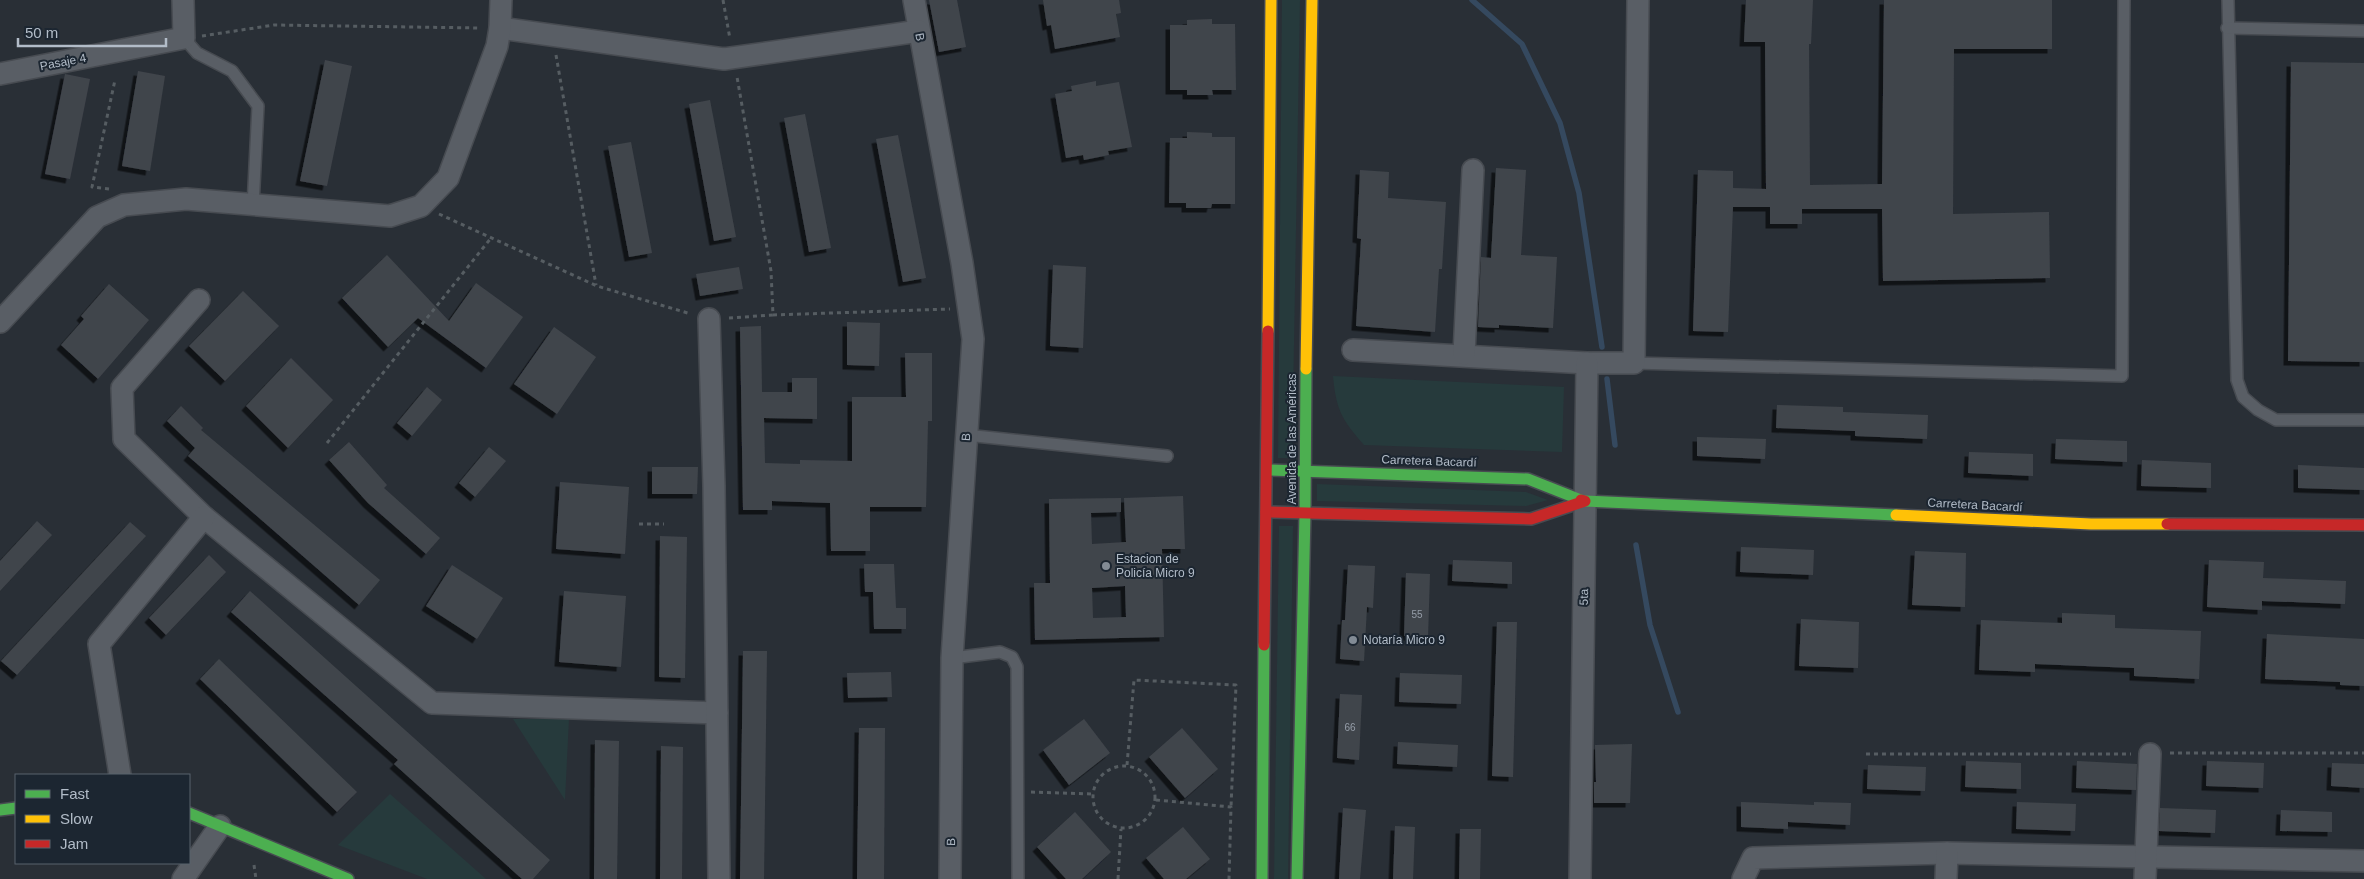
<svg xmlns="http://www.w3.org/2000/svg" width="2364" height="879" viewBox="0 0 2364 879" font-family="Helvetica,sans-serif">
  <style>
    .green { fill: #263a3c }
    .lines { fill: none; stroke-linecap: round; stroke-linejoin: round }
    .stream { stroke: #35495f; stroke-width: 5.5 }
    .building { fill: #40454b; fill-rule: evenodd; filter: url(#shadow) }
    .lane-casing { stroke: #474b51; stroke-width: 14 }
    .street-casing { stroke: #474b51; stroke-width: 24 }
    .fast-casing { stroke: #474b51; stroke-width: 14 }
    .slow-casing { stroke: #474b51; stroke-width: 14 }
    .jam-casing { stroke: #474b51; stroke-width: 14 }
    .path { stroke: #565d62; stroke-width: 3; stroke-dasharray: 4 4; stroke-linecap: butt }
    .lane { stroke: #595e65; stroke-width: 11 }
    .street { stroke: #595e65; stroke-width: 21 }
    .fast { stroke: #4caf50; stroke-width: 11 }
    .slow { stroke: #ffc107; stroke-width: 11 }
    .jam { stroke: #c62828; stroke-width: 11 }
    .poi-dot { fill: #828b95; stroke: #1c2631; stroke-width: 2 }
    .labels { text-anchor: middle; stroke-width: 4; stroke-linejoin: round; paint-order: stroke }
    .number-label { font-size: 10px; fill: #969ea9 }
    .street-label { font-size: 12px; fill: #b2bcc8; stroke: #1c2631 }
    .poi-label { font-size: 12px; fill: #b2bcc8; stroke: #1c2631; text-anchor: start }
  </style>
  <defs>
    <filter id="shadow"><feDropShadow dx="-4.5" dy="4.5" stdDeviation="0" flood-color="#0009"/></filter>
  </defs>
  <rect width="100%" height="100%" fill="#292f36"/>
  <g class="green">
    <polygon points="1282,0 1300,0 1292,458 1278,458"/>
    <path d="M1333,376L1564,387L1562,452L1364,445C1342,420 1336,410 1333,376Z"/>
    <polygon points="1317,484 1526,492 1548,500 1526,506 1317,501"/>
    <polygon points="1279,526 1293,526 1288,879 1274,879"/>
    <polygon points="513,719 569,719 565,800"/>
    <polygon points="390,794 486,879 427,879 338,845"/>
  </g>
  <g class="lines">
    <g class="stream">
      <polyline points="1472,0 1522,44 1560,123 1579,193 1602,347"/>
      <polyline points="1607,379 1615,445"/>
      <polyline points="1636,545 1650,625 1678,712"/>
    </g>
  </g>
  <g class="building">
    <polygon points="929,0 957,0 966,47 939,52"/>
    <polygon points="1043,0 1119,0 1121,13 1116,14 1120,37 1055,49 1051,25 1047,26"/>
    <polygon points="1746,0 1813,0 1811,44 1809,44 1810,185 1882,184 1884,0 2052,0 2052,49 1954,49 1953,214 2049,212 2050,278 1883,281 1882,209 1802,209 1802,224 1770,224 1770,207 1733,207 1728,332 1693,331 1698,170 1733,171 1733,188 1766,189 1765,42 1744,42"/>
    <polygon points="1212,19 1212,24 1235,24 1236,90 1212,90 1213,95 1187,95 1187,90 1170,90 1170,25 1187,25 1187,20"/>
    <polygon points="325,60 352,66 327,186 300,181"/>
    <polygon points="2291,62 2364,63 2364,362 2288,361"/>
    <polygon points="138,71 165,76 150,171 122,166"/>
    <polygon points="65,74 90,79 70,179 45,174"/>
    <polygon points="1096,81 1096,86 1119,82 1132,147 1108,151 1109,155 1084,160 1083,155 1066,158 1055,94 1072,91 1071,86"/>
    <polygon points="710,100 736,237 714,241 689,104"/>
    <polygon points="805,114 831,248 809,252 784,118"/>
    <polygon points="1187,132 1212,133 1212,137 1235,137 1235,204 1212,204 1211,208 1186,208 1186,203 1169,203 1170,138 1187,138"/>
    <polygon points="898,135 926,278 903,282 876,139"/>
    <polygon points="631,142 652,253 629,257 608,146"/>
    <polygon points="1496,168 1526,170 1521,255 1557,257 1553,328 1499,325 1499,328 1478,327 1481,257 1491,258"/>
    <polygon points="1360,170 1389,172 1388,198 1446,202 1442,269 1439,269 1435,332 1356,326 1361,239 1357,238"/>
    <polygon points="387,255 449,321 476,283 523,317 486,368 418,318 388,347 342,298"/>
    <polygon points="1053,265 1086,267 1083,348 1050,346"/>
    <polygon points="739,267 743,289 700,296 696,274"/>
    <polygon points="109,284 149,320 98,379 61,345 84,319 81,316"/>
    <polygon points="243,291 279,326 225,381 189,346"/>
    <polygon points="847,322 880,323 879,366 847,365"/>
    <polygon points="761,326 762,392 792,392 792,378 817,378 817,419 764,418 765,463 800,464 800,460 852,461 852,397 906,397 905,353 932,353 932,421 928,421 926,507 870,507 870,551 831,551 830,503 772,501 772,510 743,510 740,327"/>
    <polygon points="554,327 596,357 557,414 514,384"/>
    <polygon points="291,358 333,400 288,448 246,406"/>
    <polygon points="427,387 442,400 412,436 397,423"/>
    <polygon points="1777,405 1843,407 1843,412 1928,415 1927,439 1855,436 1855,431 1776,428"/>
    <polygon points="181,406 203,428 201,430 380,580 359,605 188,456 195,448 167,421"/>
    <polygon points="1697,437 1766,439 1765,459 1697,456"/>
    <polygon points="2056,439 2127,441 2127,462 2055,459"/>
    <polygon points="349,442 387,485 384,488 440,538 426,554 368,503 329,460"/>
    <polygon points="489,447 506,461 475,497 459,483"/>
    <polygon points="1969,452 2033,454 2033,476 1968,473"/>
    <polygon points="2142,460 2211,463 2211,488 2141,486"/>
    <polygon points="2298,465 2364,468 2364,490 2298,488"/>
    <polygon points="652,467 698,467 697,494 652,494"/>
    <polygon points="560,482 629,487 625,554 556,549"/>
    <path d="M1183,496L1185,549H1162L1164,637L1035,640L1034,583H1050L1049,499L1121,498V512L1091,513L1092,544L1126,542L1124,498ZM1125,586L1126,617L1093,618L1092,588Z"/>
    <polygon points="37,521 52,535 0,591 0,561"/>
    <polygon points="130,522 146,536 17,675 1,661"/>
    <polygon points="660,536 687,537 685,678 659,677"/>
    <polygon points="1741,547 1814,550 1813,575 1740,572"/>
    <polygon points="1915,551 1966,553 1965,607 1912,605"/>
    <polygon points="209,555 226,572 166,635 149,618"/>
    <polygon points="1453,560 1512,562 1512,584 1452,581"/>
    <polygon points="2209,560 2264,562 2263,578 2346,581 2345,604 2262,601 2262,610 2207,607"/>
    <polygon points="864,564 894,564 896,608 906,608 906,629 874,629 873,592 865,592"/>
    <polygon points="452,565 503,598 477,639 426,606"/>
    <polygon points="1348,565 1375,566 1373,608 1367,607 1364,661 1340,659 1342,620 1345,620"/>
    <polygon points="1406,573 1430,574 1428,637 1404,636"/>
    <polygon points="250,591 550,860 533,879 522,879 394,764 398,760 231,612"/>
    <polygon points="564,591 626,596 621,667 559,662"/>
    <polygon points="2062,613 2115,615 2115,628 2201,631 2199,679 2134,676 2134,668 2035,664 2035,672 1979,670 1981,620 2062,623"/>
    <polygon points="1801,619 1859,622 1858,668 1799,666"/>
    <polygon points="1497,622 1517,622 1513,777 1492,776"/>
    <polygon points="2267,634 2364,639 2364,686 2340,685 2340,682 2265,679"/>
    <polygon points="743,651 767,651 764,879 740,879"/>
    <polygon points="219,659 357,792 337,812 200,679"/>
    <polygon points="891,672 892,697 848,698 847,673"/>
    <polygon points="1400,673 1462,675 1461,704 1399,702"/>
    <polygon points="1340,694 1362,695 1359,760 1337,758"/>
    <polygon points="1084,719 1110,753 1069,785 1043,750"/>
    <polygon points="859,728 885,728 884,879 857,879"/>
    <polygon points="1182,728 1218,769 1185,798 1149,757"/>
    <polygon points="595,740 619,741 617,879 594,879"/>
    <polygon points="1398,742 1458,745 1457,767 1397,764"/>
    <polygon points="1632,744 1630,803 1594,803 1594,782 1596,782 1595,745"/>
    <polygon points="661,746 683,747 682,879 660,879"/>
    <polygon points="1966,761 2021,763 2021,789 1965,787"/>
    <polygon points="2077,761 2137,764 2136,790 2076,788"/>
    <polygon points="2207,761 2264,763 2263,788 2206,786"/>
    <polygon points="2332,763 2364,764 2364,788 2331,786"/>
    <polygon points="1868,765 1926,767 1925,791 1867,789"/>
    <polygon points="1741,802 1814,805 1814,802 1851,803 1850,825 1788,822 1788,829 1741,827"/>
    <polygon points="2017,802 2076,804 2075,831 2016,829"/>
    <polygon points="1343,808 1366,810 1360,879 1339,879"/>
    <polygon points="2160,808 2216,810 2215,833 2159,831"/>
    <polygon points="2281,810 2332,812 2332,832 2280,831"/>
    <polygon points="1075,812 1111,852 1082,879 1066,879 1037,847"/>
    <polygon points="1395,826 1415,827 1413,879 1393,879"/>
    <polygon points="1183,827 1210,859 1186,879 1164,879 1146,858"/>
    <polygon points="1460,829 1481,829 1480,879 1459,879"/>
  </g>
  <g class="lines">
    <defs>
      <g id="lane">
        <polyline points="2228,0 2237,380 2243,397 2258,410 2276,420 2364,420"/>
        <polyline points="2227,28 2364,31"/>
        <polyline points="184,38 197,53 232,71 258,106 253,206"/>
        <polyline points="1634,363 2122,376 2124,0"/>
        <polyline points="966,435 1167,456"/>
        <polyline points="952,658 1000,652 1012,657 1017,667 1018,879"/>
      </g>
      <g id="street">
        <polyline points="914,0 962,263 973,339 952,658 950,879"/>
        <polyline points="500,28 724,59 919,31"/>
        <polyline points="0,74 184,38 183,0"/>
        <polyline points="199,300 122,388 124,439 204,517 432,703 717,713"/>
        <polyline points="709,319 714,486 719,879"/>
        <polyline points="0,322 97,217 124,205 186,199 390,216 421,206 448,178 497,46 500,28 501,0"/>
        <polyline points="1353,350 1587,363 1634,363 1638,0"/>
        <polyline points="1464,354 1473,170"/>
        <polyline points="120,775 99,644 204,517"/>
        <polyline points="183,879 220,826"/>
        <polyline points="1580,879 1587,363"/>
        <polyline points="1743,879 1753,858 1947,853 2364,861"/>
        <polyline points="1946,879 1947,853"/>
        <polyline points="2145,879 2150,754"/>
      </g>
      <g id="fast">
        <polyline points="1267,470 1528,479 1581,500"/>
        <polyline points="1585,501 1896,515"/>
        <polyline points="0,810 16,808"/>
        <polyline points="189,813 348,879"/>
        <polyline points="1262,879 1264,645"/>
        <polyline points="1297,879 1305,513 1306,369"/>
      </g>
      <g id="slow">
        <polyline points="1268,331 1271,0"/>
        <polyline points="1306,369 1312,0"/>
        <polyline points="1896,515 2091,524 2167,524"/>
      </g>
      <g id="jam">
        <polyline points="1266,512 1531,519 1585,501 1581,500"/>
        <polyline points="2167,524 2364,525"/>
        <polyline points="1264,645 1268,331"/>
      </g>
    </defs>
    <use href="#lane" class="lane-casing"/>
    <use href="#street" class="street-casing"/>
    <use href="#fast" class="fast-casing"/>
    <use href="#slow" class="slow-casing"/>
    <use href="#jam" class="jam-casing"/>
    <g class="path">
      <polyline points="723,0 730,39"/>
      <polyline points="202,36 274,25 480,28"/>
      <polyline points="556,55 596,285"/>
      <polyline points="109,189 92,187 115,80"/>
      <polyline points="439,214 597,286 691,314"/>
      <polyline points="773,315 950,309"/>
      <polyline points="729,318 773,315 771,271 737,77"/>
      <polyline points="327,443 491,238"/>
      <polyline points="639,524 664,524"/>
      <polyline points="2170,753 2364,753"/>
      <polyline points="1866,754 2131,754"/>
      <polyline points="1127,765 1134,680 1236,685 1231,807"/>
      <circle cx="1124" cy="797" r="31"/>
      <polyline points="1031,792 1093,794"/>
      <polyline points="1156,800 1231,807 1229,879"/>
      <polyline points="254,865 256,879"/>
      <polyline points="1118,879 1121,829"/>
    </g>
    <use href="#lane" class="lane"/>
    <use href="#street" class="street"/>
    <use href="#fast" class="fast"/>
    <use href="#slow" class="slow"/>
    <use href="#jam" class="jam"/>
  </g>
  <g class="poi-dot">
    <circle cx="1106" cy="566" r="5"/>
    <circle cx="1353" cy="640" r="5"/>
  </g>
  <g class="labels">
    <g class="number-label">
      <text x="1417" y="618">55</text>
      <text x="1350" y="731">66</text>
    </g>
    <g class="street-label">
      <text transform="translate(920 37) rotate(80)" y="4">B</text>
      <text transform="translate(63 62) rotate(-11)" y="4">Pasaje 4</text>
      <text transform="translate(966 437) rotate(-86)" y="4">B</text>
      <text transform="translate(1292 439) rotate(-90)" y="4">Avenida de las Américas</text>
      <text transform="translate(1429 461) rotate(2)" y="4">Carretera Bacardí</text>
      <text transform="translate(1975 505) rotate(3)" y="4">Carretera Bacardí</text>
      <text transform="translate(1584 597) rotate(-89)" y="4">5ta</text>
      <text transform="translate(951 842) rotate(-89)" y="4">B</text>
    </g>
    <g class="poi-label">
      <text x="1116" y="563">Estacion de<tspan x="1116" dy="14">Policía Micro 9</tspan></text>
      <text x="1363" y="644">Notaría Micro 9</text>
    </g>
  </g>
  <rect x="15" y="774" width="175" height="90" fill="#1c2631" stroke="#58626d"/>
  <rect x="25" y="790" width="25" height="8" fill="#4caf50" stroke="#58626d"/>
  <text x="60" y="799" font-size="15" fill="#b2bcc8">Fast</text>
  <rect x="25" y="815" width="25" height="8" fill="#ffc107" stroke="#58626d"/>
  <text x="60" y="824" font-size="15" fill="#b2bcc8">Slow</text>
  <rect x="25" y="840" width="25" height="8" fill="#c62828" stroke="#58626d"/>
  <text x="60" y="849" font-size="15" fill="#b2bcc8">Jam</text>
  <path d="M18 38v8h148v-8" fill="none" stroke="#b2bcc8" stroke-width="2.5"/>
  <text x="25" y="38" font-size="15" fill="#b2bcc8" stroke="#1c2631" stroke-width="4" paint-order="stroke">50 m</text>
</svg>
